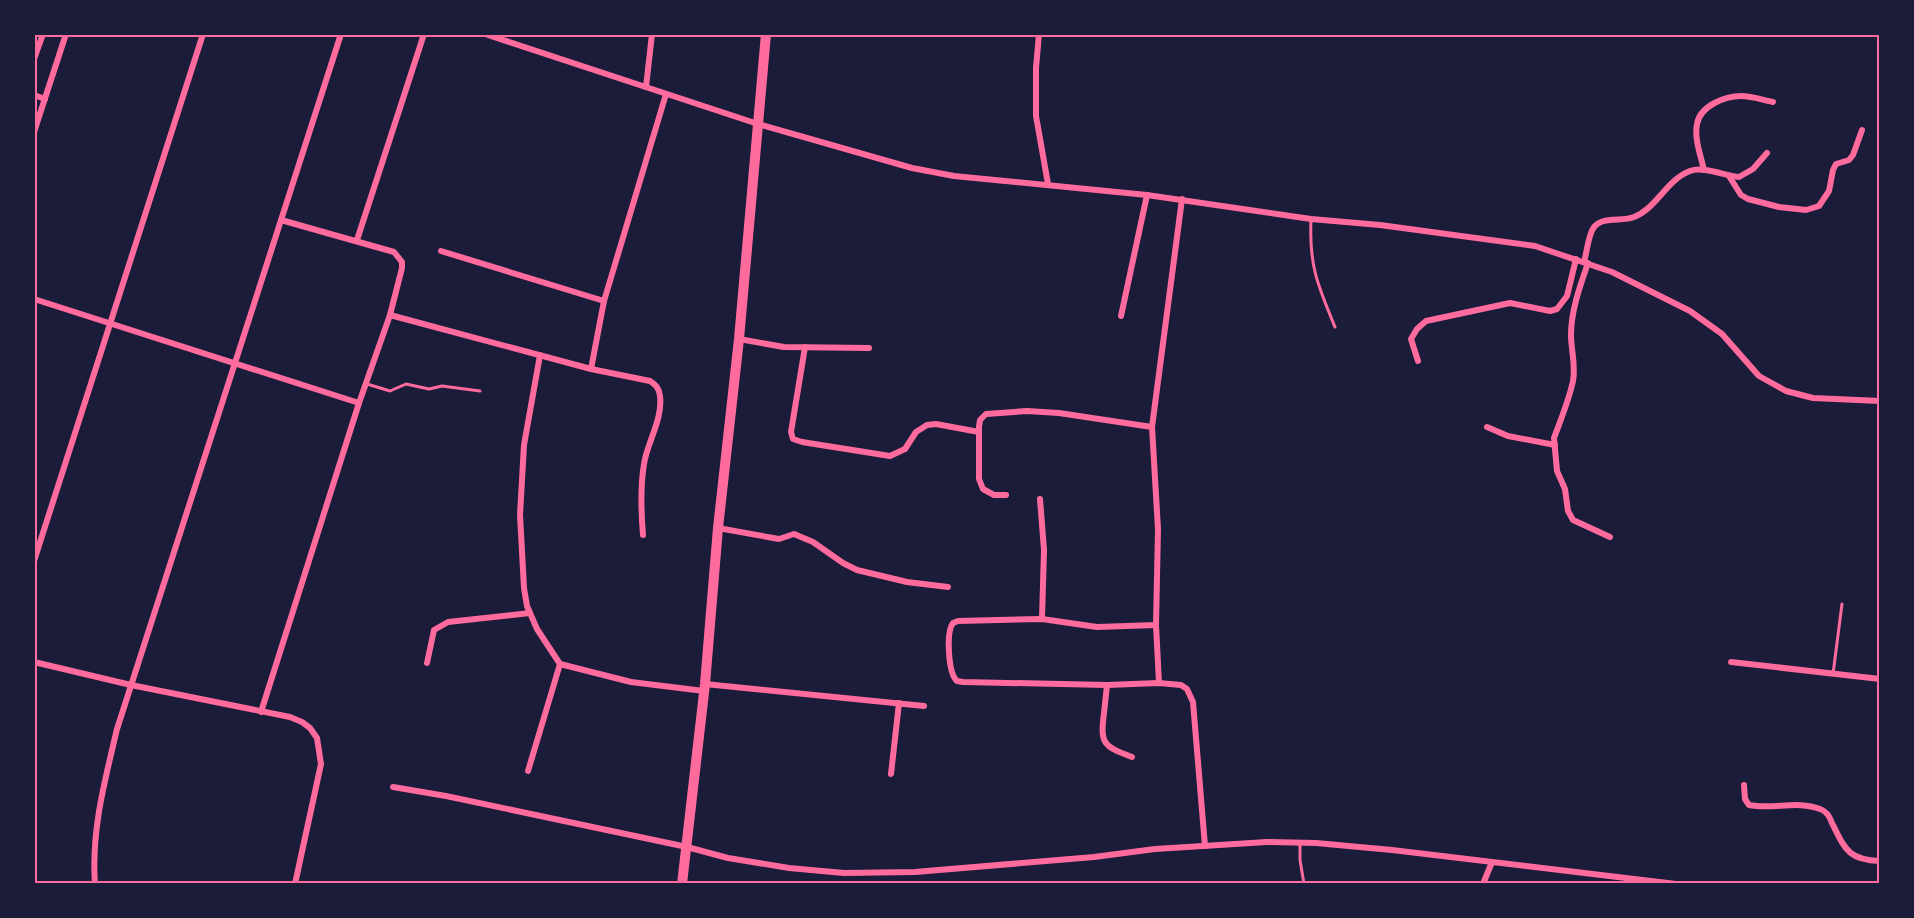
<svg xmlns="http://www.w3.org/2000/svg" width="1914" height="918" viewBox="0 0 1914 918" font-family="Lato,sans-serif">
  <style>
    .lines { fill: none; stroke-linecap: round; stroke-linejoin: round }
    .service { stroke: #ff6b9d; stroke-width: 3 }
    .minor { stroke: #ff6b9d; stroke-width: 6 }
    .primary { stroke: #ff6b9d; stroke-width: 10 }
    .neatline { fill: none; stroke: #ff6b9d; stroke-width: 2 }
  </style>
  <rect width="100%" height="100%" fill="#1b1b3a"/>
  <g class="lines">
    <g class="service">
      <path d="M1311,221C1309,266 1318,286 1335,327"/>
      <polyline points="367,384 390,391 406,384 429,389 442,386 480,391"/>
      <polyline points="1833,674 1842,604"/>
      <polyline points="1300,843 1300,860 1304,884"/>
    </g>
    <g class="minor">
      <polyline points="485,34 758,124 912,168 954,176 1147,195 1311,219 1380,225 1535,246 1612,272 1690,311 1722,334 1759,376 1786,391 1813,398 1880,401"/>
      <polyline points="1039,34 1036,68 1036,116 1048,184"/>
      <polyline points="34,59 43,34"/>
      <polyline points="646,87 652,34"/>
      <polyline points="34,95 45,99"/>
      <polyline points="34,132 66,34"/>
      <path d="M1704,170C1701,156 1694,139 1697,124C1700,106 1725,96 1741,96C1752,96 1763,100 1773,102"/>
      <polyline points="1729,176 1741,195 1748,199 1779,207 1806,210 1819,206 1829,191 1833,170 1836,164 1849,160 1853,155 1862,130"/>
      <polyline points="357,240 424,34"/>
      <polyline points="441,251 604,301"/>
      <path d="M1584,262C1587,252 1588,235 1594,227C1603,216 1622,222 1634,217C1657,208 1666,180 1690,171C1704,166 1725,176 1739,177L1753,169L1767,153"/>
      <path d="M1588,263C1580,286 1571,311 1571,335C1571,350 1576,365 1573,381C1569,400 1561,419 1554,438L1557,471L1565,489L1568,511L1573,520L1610,537"/>
      <polyline points="34,299 359,403"/>
      <path d="M390,315L591,369L650,381C656,385 659,388 660,396C663,419 647,443 644,464C640,488 641,511 643,535"/>
      <polyline points="1121,316 1147,195"/>
      <polyline points="739,339 784,347 869,348"/>
      <polyline points="805,347 791,432 793,439 802,442 890,456 905,449 916,432 927,425 936,424 979,432"/>
      <polyline points="540,355 524,445 520,515 524,588 527,606 537,629 560,664 631,682 704,691"/>
      <polyline points="1418,361 1411,339 1417,329 1426,321 1510,303 1550,311 1557,309 1567,296 1576,259"/>
      <polyline points="591,369 604,301 666,94"/>
      <polyline points="1487,427 1508,436 1555,445"/>
      <polyline points="1006,495 994,495 983,489 979,479 979,427 980,420 986,414 1027,411 1059,413 1152,427"/>
      <polyline points="1040,499 1044,550 1042,619"/>
      <polyline points="718,528 779,539 794,534 813,542 843,563 857,570 907,582 948,587"/>
      <polyline points="34,561 203,34"/>
      <path d="M1156,625L1097,627L1042,619L958,621L953,623C946,632 948,673 957,681L963,682L1107,685L1159,683L1181,685L1187,689L1193,702L1205,846"/>
      <polyline points="34,662 131,685 290,717 302,722 310,728 317,738 321,764 295,884"/>
      <polyline points="1731,662 1880,679"/>
      <polyline points="427,663 434,630 448,622 530,613"/>
      <polyline points="1159,683 1156,625 1158,529 1152,427 1182,199"/>
      <polyline points="705,684 924,706"/>
      <path d="M1107,685C1106,694 1105,704 1104,713C1100,744 1103,746 1132,757"/>
      <polyline points="261,712 359,403 390,315 402,268 402,262 394,252 281,220"/>
      <polyline points="528,771 560,664"/>
      <polyline points="891,774 899,703"/>
      <path d="M1744,785L1745,799L1749,805C1772,810 1798,800 1820,809C1826,811 1830,817 1832,823C1845,849 1848,860 1880,861"/>
      <polyline points="393,787 446,796 687,847 728,858 789,868 844,873 915,872 1094,857 1155,849 1267,842 1316,843 1392,850 1676,884"/>
      <path d="M95,884C91,831 105,780 117,729L341,34"/>
      <polyline points="1483,884 1492,862"/>
    </g>
    <polyline class="primary" points="682,884 705,684 718,528 739,339 766,34"/>
  </g>
  <rect width="1914" height="918" fill="none" stroke="#1b1b3a" stroke-width="72"/>
  <rect x="36" y="36" width="1842" height="846" class="neatline"/>
</svg>
